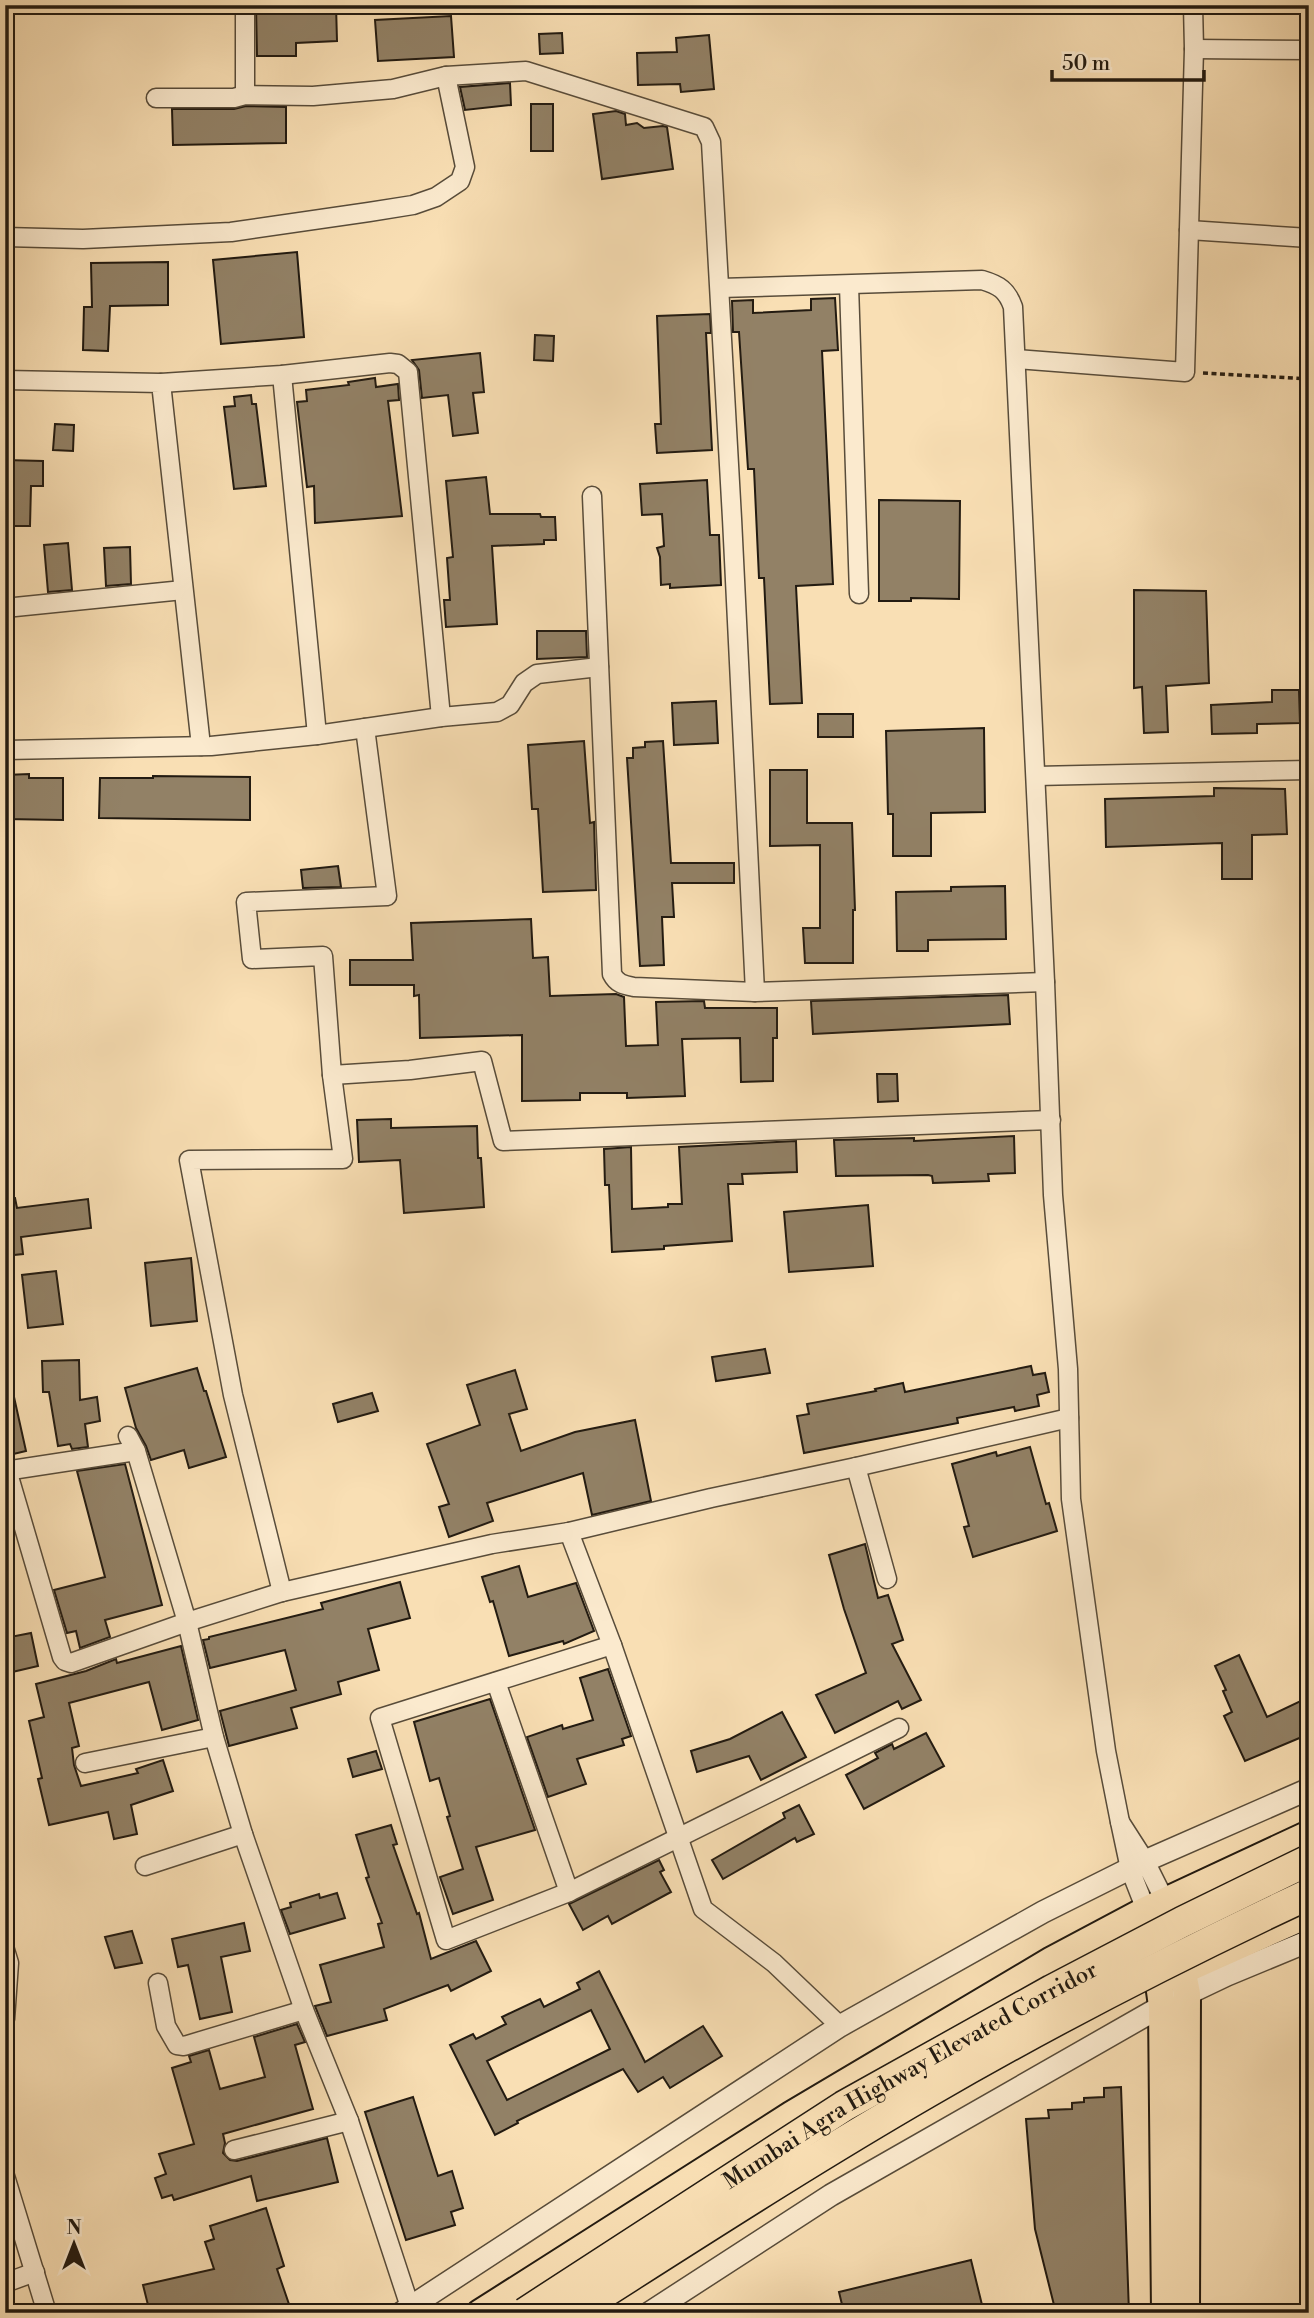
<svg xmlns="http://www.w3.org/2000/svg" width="1314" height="2318" viewBox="0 0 1314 2318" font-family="'Libre Bodoni',serif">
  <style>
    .building { fill: #928166; stroke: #231b11; stroke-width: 2; fill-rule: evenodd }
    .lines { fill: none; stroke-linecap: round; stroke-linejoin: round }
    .minor-casing { stroke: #584c3a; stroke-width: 21 }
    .tertiary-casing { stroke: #584c3a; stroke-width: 24 }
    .primary-casing { stroke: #231b11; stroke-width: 30 }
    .path { stroke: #231b11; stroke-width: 3.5; stroke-dasharray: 5 3.5; stroke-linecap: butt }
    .minor { stroke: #fbeace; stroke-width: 18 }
    .tertiary { stroke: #fbeace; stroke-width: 21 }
    .primary { stroke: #f9dfb4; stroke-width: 26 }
    .motorway-bridge-casing { stroke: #231b11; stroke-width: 33; stroke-linecap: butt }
    .motorway-bridge { stroke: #f9dfb4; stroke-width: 30 }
    .labels { text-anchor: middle; stroke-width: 5; stroke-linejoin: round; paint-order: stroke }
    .street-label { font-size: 23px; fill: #231b11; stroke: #fbeace }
  </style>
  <rect width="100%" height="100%" fill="#f9dfb4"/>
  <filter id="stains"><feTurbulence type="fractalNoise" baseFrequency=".00286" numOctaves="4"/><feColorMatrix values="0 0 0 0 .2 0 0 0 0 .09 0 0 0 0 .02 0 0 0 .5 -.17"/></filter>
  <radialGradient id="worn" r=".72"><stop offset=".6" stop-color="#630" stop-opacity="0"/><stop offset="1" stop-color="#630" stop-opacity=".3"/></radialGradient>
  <g class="building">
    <polygon points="256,5 336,5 337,41 296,43 296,56 257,56"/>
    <polygon points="451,16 454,57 378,61 375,20"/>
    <polygon points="562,33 563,53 540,54 539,34"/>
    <polygon points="709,35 714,89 681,92 680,84 638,85 637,53 677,52 676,38"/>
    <polygon points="510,83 511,105 465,110 460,87"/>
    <rect x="531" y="104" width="22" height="47"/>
    <polygon points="246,106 286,107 286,143 173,145 172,109 234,109"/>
    <polygon points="616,111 625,114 626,125 637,123 644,128 663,126 667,127 673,169 602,179 593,114"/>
    <polygon points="297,252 304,337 221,344 213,260"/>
    <polygon points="168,262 168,305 110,306 108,351 83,350 84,307 92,307 91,263"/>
    <polygon points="835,298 838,350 822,351 833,584 796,586 802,703 770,704 764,578 759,578 754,469 748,469 739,332 733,332 732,301 753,300 753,313 811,310 811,299"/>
    <polygon points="710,314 711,333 706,333 712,450 657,453 655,424 661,424 657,316"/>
    <polygon points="535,335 554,336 553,361 534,360"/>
    <polygon points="480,353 484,392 473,393 478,433 453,436 448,395 422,398 419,370 412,360"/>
    <polygon points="375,378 376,387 398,384 399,400 388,401 402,516 315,523 314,486 307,487 297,402 307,401 306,390 349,385 348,382"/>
    <polygon points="251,395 252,404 256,404 266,486 234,489 224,407 235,406 234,397"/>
    <polygon points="55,424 74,425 73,451 53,450"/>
    <polygon points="5,460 43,461 43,486 31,486 30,526 5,526"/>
    <polygon points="486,477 490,514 540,514 541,517 555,517 556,540 544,540 544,544 492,546 497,624 446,627 444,600 450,600 447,558 453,557 446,481"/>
    <polygon points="707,480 710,535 719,535 721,585 670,588 670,584 661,585 660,557 657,548 664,546 662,514 642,515 640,484"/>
    <polygon points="879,500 960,501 959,599 911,598 911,601 879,601"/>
    <polygon points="68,543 72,590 48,592 44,545"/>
    <polygon points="130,547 131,584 106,586 104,548"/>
    <polygon points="1134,590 1206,591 1209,683 1166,686 1168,732 1144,733 1142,687 1134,688"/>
    <polygon points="537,631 586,631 587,657 537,659"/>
    <polygon points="1272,690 1299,690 1300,723 1257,724 1257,733 1212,734 1211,705 1272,702"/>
    <polygon points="716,701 718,743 674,745 672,703"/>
    <rect x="818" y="714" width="35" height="23"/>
    <polygon points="984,728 985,812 931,813 931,856 893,856 893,814 888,814 886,731"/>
    <polygon points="584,741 590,823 594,822 596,890 543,892 538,809 532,809 528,745"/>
    <polygon points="663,741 671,863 734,863 734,883 672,883 674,917 662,917 664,965 640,966 627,758 633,758 633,748 645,747 645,742"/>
    <polygon points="770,770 807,770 807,823 852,823 855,910 853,910 853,963 805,963 803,928 820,928 820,845 770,846"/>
    <polygon points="29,774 29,778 63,778 63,820 5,819 5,775"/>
    <polygon points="153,776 250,777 250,820 99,818 100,778 153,778"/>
    <polygon points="1214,788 1285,789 1287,834 1252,835 1252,879 1222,879 1222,843 1106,847 1105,799 1214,796"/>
    <polygon points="338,866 341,887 303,888 301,870"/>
    <polygon points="1005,886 1006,939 928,940 928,951 897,951 896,892 951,891 951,887"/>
    <polygon points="531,919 533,958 548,957 550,996 616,994 624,997 626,1046 658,1045 656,1002 704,1001 705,1008 777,1008 777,1038 773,1038 773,1081 741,1082 740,1038 682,1039 685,1096 627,1098 627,1093 580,1093 580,1100 522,1101 522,1035 420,1038 419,995 414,996 414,985 350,985 350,960 413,960 411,923"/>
    <polygon points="1008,995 1010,1024 813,1034 811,1001"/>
    <polygon points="877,1074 897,1074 898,1101 878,1102"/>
    <polygon points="391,1119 391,1128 477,1126 478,1158 481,1158 484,1207 404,1213 400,1160 359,1162 357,1120"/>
    <polygon points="1014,1136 1015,1173 988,1174 989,1181 933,1183 932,1176 928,1175 836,1176 834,1140 914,1138 914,1141"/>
    <polygon points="796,1141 797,1172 742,1174 743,1184 728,1184 732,1241 664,1246 664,1249 612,1252 609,1185 605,1185 604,1149 631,1147 632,1209 668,1207 668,1204 682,1204 679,1147"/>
    <polygon points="15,1198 17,1208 88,1199 91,1228 21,1237 23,1254 5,1256 5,1199"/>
    <polygon points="868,1205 873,1266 789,1272 784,1212"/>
    <polygon points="191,1258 197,1321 151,1326 145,1263"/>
    <polygon points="56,1271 63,1324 28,1328 22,1275"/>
    <polygon points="765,1349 770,1373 716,1381 712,1357"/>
    <polygon points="79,1360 80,1400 97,1397 100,1421 85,1424 88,1447 72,1449 70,1444 58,1446 49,1392 43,1392 42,1361"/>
    <polygon points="1031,1366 1033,1375 1045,1373 1049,1392 1037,1395 1039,1406 1015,1411 1014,1407 957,1418 958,1423 804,1453 797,1416 809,1414 807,1404 876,1391 875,1389 903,1383 905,1392"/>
    <polygon points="197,1368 204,1391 206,1391 226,1457 189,1468 184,1450 151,1460 146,1446 136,1428 125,1388"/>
    <polygon points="515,1370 527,1409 509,1414 521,1451 575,1432 635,1420 651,1501 592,1515 583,1473 487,1503 493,1521 449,1537 439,1507 449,1504 427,1444 480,1425 467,1385"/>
    <polygon points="12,1388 26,1451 5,1456 5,1389"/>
    <polygon points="372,1393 378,1411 338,1422 333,1404"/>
    <polygon points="1030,1447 1046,1504 1049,1503 1057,1531 973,1557 964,1527 969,1526 952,1464 996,1452 997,1456"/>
    <polygon points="125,1464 162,1605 105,1620 110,1637 80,1648 76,1631 67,1633 54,1590 105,1577 77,1471"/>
    <polygon points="865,1544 878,1598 888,1595 903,1640 892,1644 921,1700 902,1709 898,1701 835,1733 816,1695 866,1673 844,1609 829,1555"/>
    <polygon points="519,1566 528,1597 576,1583 594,1631 564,1644 563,1641 509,1656 493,1601 490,1602 482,1577"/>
    <polygon points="400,1582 410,1618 368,1629 379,1670 338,1682 341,1694 291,1708 297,1728 229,1746 220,1711 296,1690 295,1687 285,1650 210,1668 203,1640 209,1639 209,1637 323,1609 321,1603"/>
    <polygon points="31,1633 38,1666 8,1673 5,1660 5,1638"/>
    <polygon points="181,1646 198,1720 162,1730 149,1682 69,1703 79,1746 72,1748 74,1765 81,1786 138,1773 136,1769 163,1760 173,1791 131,1805 137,1834 114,1839 108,1812 49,1825 38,1779 42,1778 29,1721 44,1717 36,1684 86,1671 116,1659 117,1663"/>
    <polygon points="1239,1655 1267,1717 1309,1697 1309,1734 1245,1761 1224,1716 1232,1712 1223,1691 1226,1690 1215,1666"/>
    <polygon points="608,1669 631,1736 622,1739 624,1745 577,1759 586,1784 548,1797 527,1737 562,1725 563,1729 593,1720 580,1678"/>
    <polygon points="490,1699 535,1830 476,1847 493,1900 453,1914 440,1877 463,1869 447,1817 450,1816 439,1778 430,1781 414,1722"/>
    <polygon points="782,1712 806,1757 761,1780 749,1756 697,1772 691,1751 730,1739"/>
    <polygon points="926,1733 944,1766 864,1809 846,1775 878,1758 875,1753 892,1744 894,1749"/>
    <polygon points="376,1751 382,1769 353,1777 348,1759"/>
    <polygon points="799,1805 814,1834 797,1842 795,1838 723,1879 712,1860 785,1818 783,1813"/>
    <polygon points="391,1825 397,1844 393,1845 417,1914 419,1913 431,1959 476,1941 491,1971 451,1991 448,1985 384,2009 387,2020 327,2036 315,2006 331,2002 320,1965 384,1947 378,1924 382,1923 366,1878 369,1877 356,1835"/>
    <polygon points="659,1860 664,1870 660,1872 671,1892 612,1924 608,1916 583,1930 569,1904"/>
    <polygon points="337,1893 345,1918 290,1934 281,1910 291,1907 290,1903 319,1894 320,1898"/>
    <polygon points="244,1923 250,1951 221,1957 232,2012 200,2019 188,1965 178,1967 172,1939"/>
    <polygon points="132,1931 142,1963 115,1968 105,1937"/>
    <path d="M599,1971L645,2062L703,2026L722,2056L670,2088L663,2077L638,2092L623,2069L517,2121L518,2123L495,2135L450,2045L473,2034L476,2039L506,2024L502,2017L540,1999L544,2007L580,1989L577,1983ZM591,2010L610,2049L507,2100L487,2061Z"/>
    <polygon points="297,2024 305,2042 295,2045 313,2109 223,2134 225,2143 223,2153 230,2160 237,2161 327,2138 338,2182 257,2201 251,2176 174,2200 172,2195 162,2198 155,2178 166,2174 159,2154 194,2144 172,2068 191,2062 189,2056 209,2050 220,2089 265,2077 254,2037"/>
    <polygon points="1121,2087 1129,2313 1056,2313 1035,2229 1026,2119 1049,2118 1048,2110 1072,2109 1072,2103 1084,2102 1084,2098 1104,2097 1104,2088"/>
    <polygon points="413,2097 438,2176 452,2171 463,2208 451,2212 455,2225 406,2240 365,2112"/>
    <polygon points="266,2208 284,2266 277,2269 292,2313 150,2313 143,2285 214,2269 205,2242 214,2239 210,2226"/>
    <polygon points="971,2260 984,2313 844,2313 839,2292"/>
  </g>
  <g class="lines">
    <defs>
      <g id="minor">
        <polyline points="245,5 245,95"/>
        <polyline points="1194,49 1309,50"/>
        <path d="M156,98H234L245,95L313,96L393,89L446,76L526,71L704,127L711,142C728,425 742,709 755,992"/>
        <polyline points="1189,230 1309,238"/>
        <polyline points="5,237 83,239 231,232 369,212 413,205 436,197 460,181 465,167 446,76"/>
        <polyline points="849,285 859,594"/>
        <path d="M720,288L982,280C999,285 1007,290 1013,307L1045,982L1053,1195L1068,1369L1071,1499L1106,1751L1120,1822"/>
        <polyline points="1016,359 1185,372 1194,49 1193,5"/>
        <polyline points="282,375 317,735"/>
        <polyline points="5,380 161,383 201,746"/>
        <polyline points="161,383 282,375 390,363 398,364 408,372 441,717"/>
        <path d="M592,496L612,974C617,984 624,985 634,987L755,992L1045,982"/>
        <polyline points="5,608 183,590"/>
        <polyline points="365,728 387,896 246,902 252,959 323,956 332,1075 410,1070 482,1061 503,1141 1051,1120"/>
        <polyline points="5,750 211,746 317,735 441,717 497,712 510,705 524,683 537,674 599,667"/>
        <polyline points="1036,776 1309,770"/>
        <polyline points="128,1436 136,1451 187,1622 214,1737 243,1834 304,2010 349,2121 410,2307"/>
        <polyline points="856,1467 887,1579"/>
        <polyline points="7,1470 62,1657 65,1661 71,1663 187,1622 282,1592 492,1544 569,1532 711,1498 856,1467 1069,1418"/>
        <polyline points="5,1471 136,1451"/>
        <polyline points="569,1532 612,1645 703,1909 774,1963 840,2026"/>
        <polyline points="282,1592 233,1395 189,1160 343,1159 332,1075"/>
        <polyline points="612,1645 380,1718 446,1940 569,1892 899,1728"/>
        <polyline points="496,1682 569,1892"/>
        <polyline points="85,1763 214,1737"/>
        <polyline points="145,1866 243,1834"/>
        <polyline points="1146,1910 1130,1869 1120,1822 1145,1861 1165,1901"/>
        <polyline points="5,1950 9,1963 5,2019"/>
        <polyline points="158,1983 166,2026 177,2045 184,2046 304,2010"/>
        <polyline points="234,2150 349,2121"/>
        <polyline points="5,2176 47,2313"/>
        <polyline points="5,2283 35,2272"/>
      </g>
      <g id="tertiary">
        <polyline points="401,2313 840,2026 1043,1912 1145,1861 1309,1789"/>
        <polyline points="649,2313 831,2195 1162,2006 1227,1975 1309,1941"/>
      </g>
      <g id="primary">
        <polyline points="1180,1957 1187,1994 1186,2313"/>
        <polyline points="1156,1962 1162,2006 1165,2313"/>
        <polyline points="1167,1978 1309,1914"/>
        <polyline points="480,2313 791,2115 1052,1960 1146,1910 1309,1834"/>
      </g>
    </defs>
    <use href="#minor" class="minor-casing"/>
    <use href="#tertiary" class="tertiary-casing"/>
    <use href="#primary" class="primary-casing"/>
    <polyline class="path" points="1203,373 1309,379"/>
    <use href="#minor" class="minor"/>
    <use href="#tertiary" class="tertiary"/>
    <use href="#primary" class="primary"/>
    <defs>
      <g id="motorway-bridge">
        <path id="s1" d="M525,2313L844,2106L1052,1990L1182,1922L1309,1860"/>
        <path d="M572,2313C690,2238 807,2162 928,2092C1052,2020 1179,1955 1309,1894"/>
      </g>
    </defs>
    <use href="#motorway-bridge" class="motorway-bridge-casing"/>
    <use href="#motorway-bridge" class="motorway-bridge"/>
  </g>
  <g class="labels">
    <g class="street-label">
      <text dy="8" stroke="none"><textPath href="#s1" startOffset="453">Mumbai Agra Highway Elevated Corridor</textPath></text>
    </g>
  </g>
  <rect width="1314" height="2318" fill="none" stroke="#f9dfb4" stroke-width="28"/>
  <rect x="7" y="7" width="1300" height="2304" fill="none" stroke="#231b11" stroke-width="3.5"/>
  <rect x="14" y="14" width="1286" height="2290" fill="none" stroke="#231b11" stroke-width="2"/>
  <g transform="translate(74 2244)" stroke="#fbeace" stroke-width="5" paint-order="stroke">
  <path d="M0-5L12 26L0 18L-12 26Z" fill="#231b11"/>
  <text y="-10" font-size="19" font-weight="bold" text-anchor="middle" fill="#231b11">N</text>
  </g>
  <path d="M1052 70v10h152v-10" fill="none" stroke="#231b11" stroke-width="3.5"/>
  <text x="1062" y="70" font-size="21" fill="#231b11" stroke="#fbeace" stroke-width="5" paint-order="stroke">50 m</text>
  <rect width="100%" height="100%" filter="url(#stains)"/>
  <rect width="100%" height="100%" fill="url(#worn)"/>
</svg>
